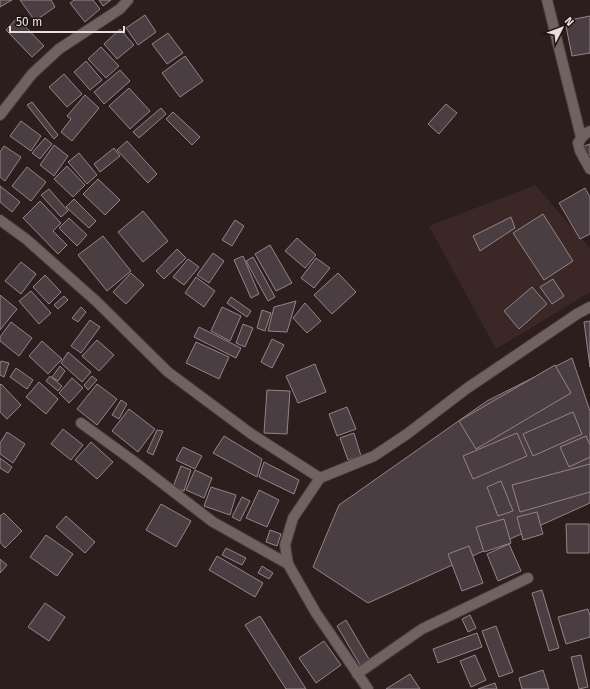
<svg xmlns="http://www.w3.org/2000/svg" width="590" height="689" viewBox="0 0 590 689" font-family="'Fira Sans',sans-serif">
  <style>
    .built { fill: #3b2826 }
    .building { fill: #4b3e42; stroke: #938489 }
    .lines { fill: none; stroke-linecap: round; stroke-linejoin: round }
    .minor-casing { stroke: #463c3b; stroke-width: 12 }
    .minor { stroke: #716160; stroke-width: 10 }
  </style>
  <rect width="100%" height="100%" fill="#2b1e1d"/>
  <polygon class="built" points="535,185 590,248 590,292 496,349 429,226"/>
  <g class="building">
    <polygon points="0,0 12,0 0,7"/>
    <polygon points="20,0 51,0 55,7 35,21"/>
    <polygon points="74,0 93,0 100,9 85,22 70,3"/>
    <polygon points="99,0 111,0 103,6"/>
    <polygon points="145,15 156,32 138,45 126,28"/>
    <polygon points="590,16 590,53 572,56 565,21"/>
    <polygon points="17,18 44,46 32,57 6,30"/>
    <polygon points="120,29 134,45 117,59 104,44"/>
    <polygon points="168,33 183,53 167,64 152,44"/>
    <polygon points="101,47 119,66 106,78 88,59"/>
    <polygon points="185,56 203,81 180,97 162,73"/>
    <polygon points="86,61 102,80 90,90 74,72"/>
    <polygon points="120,70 130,81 104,104 94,92"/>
    <polygon points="64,74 82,94 67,107 49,87"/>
    <polygon points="129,88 150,111 130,129 109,106"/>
    <polygon points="85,95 99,108 72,141 61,132 71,119 67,116"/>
    <polygon points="32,102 58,135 54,139 27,105"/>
    <polygon points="446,104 457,113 439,134 428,124"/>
    <polygon points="161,108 166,114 139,138 133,132"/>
    <polygon points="173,112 200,137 192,145 166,119"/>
    <polygon points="21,121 41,136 31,151 10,136"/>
    <polygon points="45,138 52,144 40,159 32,153"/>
    <polygon points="127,141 157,174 148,183 117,150"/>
    <polygon points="590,144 590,155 588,156 584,146"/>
    <polygon points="54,145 68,156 54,176 40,165"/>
    <polygon points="4,146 21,157 5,181 0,177 0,152"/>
    <polygon points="114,148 120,156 100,172 94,164"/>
    <polygon points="79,153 97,175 87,184 68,162"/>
    <polygon points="67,166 85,185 73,197 54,179"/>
    <polygon points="27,167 46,182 31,201 12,186"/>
    <polygon points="98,179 120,200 105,215 83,194"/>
    <polygon points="0,186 20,202 12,212 0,202"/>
    <polygon points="585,188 590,197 590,234 580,239 559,203"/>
    <polygon points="49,189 68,211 61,217 41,195"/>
    <polygon points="74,199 96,221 89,228 66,207"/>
    <polygon points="40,201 61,223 53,231 67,245 58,254 23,218"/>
    <polygon points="143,211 168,241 143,262 118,232"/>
    <polygon points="543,214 573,261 544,280 513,233"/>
    <polygon points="511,217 515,228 480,251 473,236"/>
    <polygon points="69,218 87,235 77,246 59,228"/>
    <polygon points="235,220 244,226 232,246 222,240"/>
    <polygon points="103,236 131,271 107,291 78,255"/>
    <polygon points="297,238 316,255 305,268 285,251"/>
    <polygon points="270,245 292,283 276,291 255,254"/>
    <polygon points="177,249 186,258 164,279 156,271"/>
    <polygon points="213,253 224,261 209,283 197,275"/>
    <polygon points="243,256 259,294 251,298 234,260"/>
    <polygon points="253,257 275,297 268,301 246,261"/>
    <polygon points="316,258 330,268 314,288 301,278"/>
    <polygon points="188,259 199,267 184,285 173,277"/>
    <polygon points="21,262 36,274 21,294 5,281"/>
    <polygon points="131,273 144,285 126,304 113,292"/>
    <polygon points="338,273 356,292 332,314 314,295"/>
    <polygon points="45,275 61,292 49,304 33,287"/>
    <polygon points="196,277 215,291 204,307 185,293"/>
    <polygon points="553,279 564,296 552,304 540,287"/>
    <polygon points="532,287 547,304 519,329 504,311"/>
    <polygon points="31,291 51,313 39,324 19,301"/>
    <polygon points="0,295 17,309 0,330"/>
    <polygon points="64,296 68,300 58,309 54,305"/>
    <polygon points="231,297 251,311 247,317 227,303"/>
    <polygon points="296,301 287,332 268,331 274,307"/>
    <polygon points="305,303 321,321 307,333 293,318"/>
    <polygon points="81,307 86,312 78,322 72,318"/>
    <polygon points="222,307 241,316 230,341 211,331"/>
    <polygon points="262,310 271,313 265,331 257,328"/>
    <polygon points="90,320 100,327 81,353 71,346"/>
    <polygon points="590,321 590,367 584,322"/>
    <polygon points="11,322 32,338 19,356 0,341 0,337"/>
    <polygon points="243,324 253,328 245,347 236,343"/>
    <polygon points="199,327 241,348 236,358 194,337"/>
    <polygon points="272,339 284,345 272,368 261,362"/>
    <polygon points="97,340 114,355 99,371 82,356"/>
    <polygon points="42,341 62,359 48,374 29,356"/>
    <polygon points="196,342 229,357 219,379 186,363"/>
    <polygon points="68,352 91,372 82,382 61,363"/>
    <polygon points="572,358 590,411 590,503 368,603 313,567 339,505 487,401"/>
    <polygon points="1,361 9,363 4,377 0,375 0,364"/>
    <polygon points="315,364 326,392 298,403 286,376"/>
    <polygon points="555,365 571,393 476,449 459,421"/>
    <polygon points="60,366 65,371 58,381 52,377"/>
    <polygon points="16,368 33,380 27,389 10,377"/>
    <polygon points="50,376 62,386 58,391 46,381"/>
    <polygon points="92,376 97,380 88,390 84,385"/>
    <polygon points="72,378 83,388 69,403 59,393"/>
    <polygon points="39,382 58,399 46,414 26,397"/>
    <polygon points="1,384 21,405 7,419 0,412 0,385"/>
    <polygon points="97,384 117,399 97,425 77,409"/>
    <polygon points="267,390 290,391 287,434 264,433"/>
    <polygon points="121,400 127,404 119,419 112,415"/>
    <polygon points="347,407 356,429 337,436 329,414"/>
    <polygon points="129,409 155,429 138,452 112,431"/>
    <polygon points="573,412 582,434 533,456 523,434"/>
    <polygon points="63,429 83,445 71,460 51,444"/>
    <polygon points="157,430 163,431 153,455 147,452"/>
    <polygon points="7,432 25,444 13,463 0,454 0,443"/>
    <polygon points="354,433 361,456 348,460 340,438"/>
    <polygon points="517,433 527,456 473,479 463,456"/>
    <polygon points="224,436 262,459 257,477 213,453"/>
    <polygon points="586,436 590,445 590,457 569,467 560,447"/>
    <polygon points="91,442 113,462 97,479 75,460"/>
    <polygon points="183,447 202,456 195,469 176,460"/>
    <polygon points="0,458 12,467 8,473 0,468"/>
    <polygon points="264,462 299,480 294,494 259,477"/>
    <polygon points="590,464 590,492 520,512 512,485"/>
    <polygon points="181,466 191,470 184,491 173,487"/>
    <polygon points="195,470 212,478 204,498 186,490"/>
    <polygon points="501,481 513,511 498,516 487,487"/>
    <polygon points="211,487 236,495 230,515 204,506"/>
    <polygon points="259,490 279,500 267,527 246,518"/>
    <polygon points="242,497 250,501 240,521 232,517"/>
    <polygon points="161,504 191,521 176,547 146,530"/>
    <polygon points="537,512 543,534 523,540 517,517"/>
    <polygon points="4,513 22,531 5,548 0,542 0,516"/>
    <polygon points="66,516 95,542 85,553 56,527"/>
    <polygon points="504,519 511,543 484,552 476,527"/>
    <polygon points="566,524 589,524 589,553 567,553"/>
    <polygon points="270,530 281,534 277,546 266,542"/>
    <polygon points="46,535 73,554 57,576 30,557"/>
    <polygon points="509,544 521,571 498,581 487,554"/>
    <polygon points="469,546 483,583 462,591 448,554"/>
    <polygon points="226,548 246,558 242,565 222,555"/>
    <polygon points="217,556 263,583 255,597 209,570"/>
    <polygon points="0,559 7,565 0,573"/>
    <polygon points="262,566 273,573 269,579 258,573"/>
    <polygon points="542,590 559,648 549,651 532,593"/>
    <polygon points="45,603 65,617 49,641 28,627"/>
    <polygon points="588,609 590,616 590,637 566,644 558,617"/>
    <polygon points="470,615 476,628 468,632 462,619"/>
    <polygon points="260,616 306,689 286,689 245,625"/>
    <polygon points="346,620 369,659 360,665 337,626"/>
    <polygon points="496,626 513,672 499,677 482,631"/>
    <polygon points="477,633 482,647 438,663 433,649"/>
    <polygon points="324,641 341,665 316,683 299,658"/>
    <polygon points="475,655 486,680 471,687 460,661"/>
    <polygon points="581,655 588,687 579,689 571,657"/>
    <polygon points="543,670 549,689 522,689 519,678"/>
    <polygon points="410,674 420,689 386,689"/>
    <polygon points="495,683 497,689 478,689"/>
  </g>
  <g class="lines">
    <defs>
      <g id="minor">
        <polyline points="547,0 581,137"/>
        <polyline points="0,115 32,74 59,49 120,9 128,0"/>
        <path d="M590,131C584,134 581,137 578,143L580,151L590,169"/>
        <polyline points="0,220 26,239 96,301 168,372 250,433 320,478"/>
        <polyline points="81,423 132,460 213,522 288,564"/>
        <polyline points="357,674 422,629 528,578"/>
        <polyline points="368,689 316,613 288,564 285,545 293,518 320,478 374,456 407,434 466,389 577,314 590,307"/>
      </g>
    </defs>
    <use href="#minor" class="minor-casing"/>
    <use href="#minor" class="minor"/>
  </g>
  <g transform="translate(562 28) rotate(48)" stroke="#211514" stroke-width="3" paint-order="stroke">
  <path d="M0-3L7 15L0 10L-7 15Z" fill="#e8dfde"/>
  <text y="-6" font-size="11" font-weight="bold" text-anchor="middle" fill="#e8dfde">N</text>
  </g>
  <path d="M10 26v6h114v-6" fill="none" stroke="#e8dfde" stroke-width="2"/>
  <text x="16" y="26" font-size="12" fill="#e8dfde" stroke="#211514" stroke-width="3" paint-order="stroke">50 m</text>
</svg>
